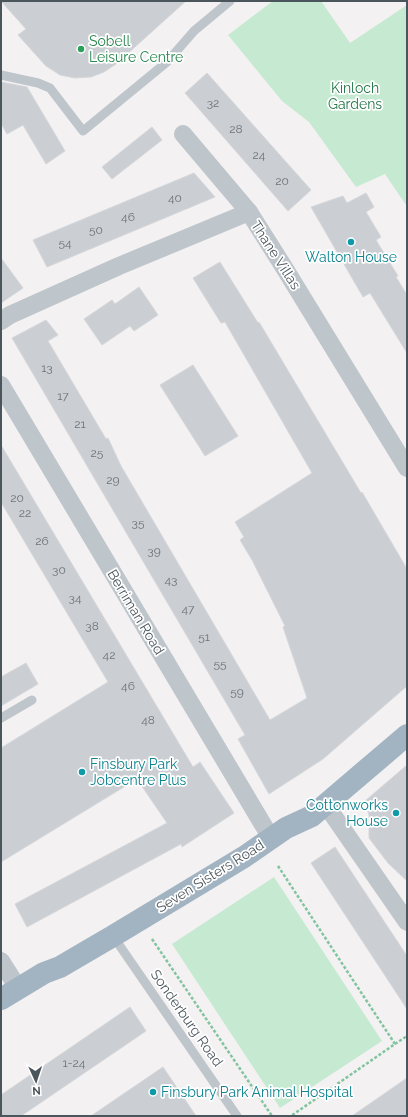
<svg xmlns="http://www.w3.org/2000/svg" width="408" height="1117" viewBox="0 0 408 1117" font-family="Raleway,sans-serif">
  <style>
    .green { fill: #c5ead1 }
    .building { fill: #cbced2; stroke: #d5d7db }
    .lines { fill: none; stroke-linecap: round; stroke-linejoin: round }
    .path { stroke: #81c49f; stroke-width: 2.5; stroke-dasharray: 3 2; stroke-linecap: butt }
    .service { stroke: #bec5cb; stroke-width: 9 }
    .minor { stroke: #bec5cb; stroke-width: 18 }
    .trunk { stroke: #a2b4c2; stroke-width: 22 }
    .leisure-dot { fill: #2e9e5b; stroke: #fff; stroke-width: 1.5 }
    .culture-dot { fill: #0f9aa8; stroke: #fff; stroke-width: 1.5 }
    .labels { text-anchor: middle; stroke-width: 3.5; stroke-linejoin: round; paint-order: stroke }
    .number-label { font-size: 12px; fill: #6b737a }
    .leisure-label { font-size: 14px; fill: #27864d; stroke: #fff; text-anchor: start }
    .park-label { font-size: 14px; fill: #247547; stroke: #fff }
    .street-label { font-size: 14px; fill: #4b555c; stroke: #fff }
    .culture-label { font-size: 14px; fill: #0d838f; stroke: #fff; text-anchor: start }
  </style>
  <rect width="100%" height="100%" fill="#f3f1f1"/>
  <g class="green">
    <polygon points="273,1 321,1 350,43 407,5 406,205 385,174 356,187 309,122 282,101 228,35"/>
    <polygon points="274,877 382,1041 280,1108 172,944"/>
  </g>
  <g class="building">
    <polygon points="1,1 186,1 116,64 104,72 91,77 75,78 60,75 46,66 18,35 26,29"/>
    <polygon points="207,73 311,190 288,211 185,93"/>
    <polygon points="1,82 27,87 65,151 46,164 23,125 7,134 1,123"/>
    <polygon points="152,127 162,140 112,179 102,167"/>
    <polygon points="194,173 215,197 47,267 33,240"/>
    <polygon points="366,193 374,207 366,212 381,237 376,240 398,276 396,277 407,295 407,353 370,293 363,297 311,207 343,196 347,203"/>
    <polygon points="1,258 23,288 1,303"/>
    <polygon points="220,262 258,323 259,322 361,493 362,492 407,569 407,686 323,759 269,794 238,739 245,735 12,338 46,320 58,335 48,341 106,439 108,438 121,466 270,720 307,698 283,627 285,626 252,560 240,540 244,537 235,522 312,473 225,322 221,323 193,278"/>
    <polygon points="139,287 158,315 134,331 130,326 102,345 84,319 112,300 115,304"/>
    <polygon points="193,365 238,436 205,456 160,385"/>
    <polygon points="1,445 193,767 200,762 234,813 182,847 181,844 27,927 15,904 167,823 137,779 1,862 1,748 108,682 1,502"/>
    <polygon points="26,663 38,684 1,706 1,677"/>
    <polygon points="407,765 407,881 388,863 369,838 369,815 365,801"/>
    <polygon points="335,847 407,956 407,1009 311,863"/>
    <polygon points="130,1007 146,1031 21,1116 1,1116 1,1095"/>
    <polygon points="163,1067 196,1116 91,1116"/>
    <polygon points="407,1078 407,1116 352,1116"/>
  </g>
  <g class="lines">
    <g class="path">
      <polyline points="278,866 395,1044 291,1116"/>
      <polyline points="152,939 272,1116"/>
      <polyline points="395,1044 407,1036"/>
    </g>
    <g class="service">
      <polyline points="1,75 38,83 50,88 83,131 167,62 194,31 230,1"/>
      <polyline points="1,718 32,700"/>
      <polyline points="113,936 237,1116"/>
    </g>
    <g class="minor">
      <polyline points="183,134 249,212 285,269 407,468"/>
      <polyline points="1,321 10,315 119,266 249,212"/>
      <polyline points="1,385 271,838"/>
      <polyline points="326,805 407,922"/>
      <polyline points="1,961 18,988"/>
    </g>
    <polyline class="trunk" points="1,999 44,973 60,967 113,936 244,857 286,828 312,816 407,735"/>
  </g>
  <circle class="leisure-dot" cx="81" cy="49" r="4"/>
  <g class="culture-dot">
    <circle cx="351" cy="242" r="4"/>
    <circle cx="82" cy="772" r="4"/>
    <circle cx="396" cy="813" r="4"/>
    <circle cx="153" cy="1092" r="4"/>
  </g>
  <g class="labels">
    <g class="number-label">
      <text x="213" y="107">32</text>
      <text x="236" y="133">28</text>
      <text x="259" y="159">24</text>
      <text x="282" y="185">20</text>
      <text x="175" y="202">40</text>
      <text x="128" y="221">46</text>
      <text x="96" y="234">50</text>
      <text x="65" y="247">54</text>
      <text x="47" y="372">13</text>
      <text x="63" y="400">17</text>
      <text x="80" y="428">21</text>
      <text x="97" y="457">25</text>
      <text x="113" y="484">29</text>
      <text x="17" y="502">20</text>
      <text x="25" y="517">22</text>
      <text x="138" y="527">35</text>
      <text x="42" y="545">26</text>
      <text x="154" y="555">39</text>
      <text x="59" y="574">30</text>
      <text x="171" y="584">43</text>
      <text x="75" y="602">34</text>
      <text x="188" y="613">47</text>
      <text x="92" y="630">38</text>
      <text x="204" y="641">51</text>
      <text x="109" y="659">42</text>
      <text x="220" y="668">55</text>
      <text x="128" y="690">46</text>
      <text x="237" y="696">59</text>
      <text x="148" y="724">48</text>
      <text x="74" y="1067">1-24</text>
    </g>
    <g class="leisure-label">
      <text x="89" y="46">Sobell<tspan x="89" dy="16">Leisure Centre</tspan></text>
    </g>
    <g class="park-label">
      <text x="355" y="93">Kinloch<tspan x="355" dy="16">Gardens</tspan></text>
    </g>
    <g class="street-label">
      <text transform="translate(276 255) rotate(57)" y="5">Thane Villas</text>
      <text transform="translate(136 612) rotate(59)" y="5">Berriman Road</text>
      <text transform="translate(210 876) rotate(-32)" y="5">Seven Sisters Road</text>
      <text transform="translate(187 1018) rotate(55)" y="5">Sonderburg Road</text>
    </g>
    <g class="culture-label">
      <text x="351" y="262" text-anchor="middle">Walton House</text>
      <text x="90" y="769">Finsbury Park<tspan x="90" dy="16">Jobcentre Plus</tspan></text>
      <text x="388" y="810" text-anchor="end">Cottonworks<tspan x="388" dy="16">House</tspan></text>
      <text x="161" y="1097">Finsbury Park Animal Hospital</text>
    </g>
  </g>
  <rect width="408" height="1117" fill="none" stroke="#4b555c" stroke-width="4"/>
  <g transform="translate(36 1081) rotate(177)" stroke="#ffffff" stroke-width="3" paint-order="stroke">
  <path d="M0-3L7 15L0 10L-7 15Z" fill="#4b555c"/>
  <text y="-6" font-size="11" font-weight="bold" text-anchor="middle" fill="#4b555c">N</text>
  </g>
</svg>
